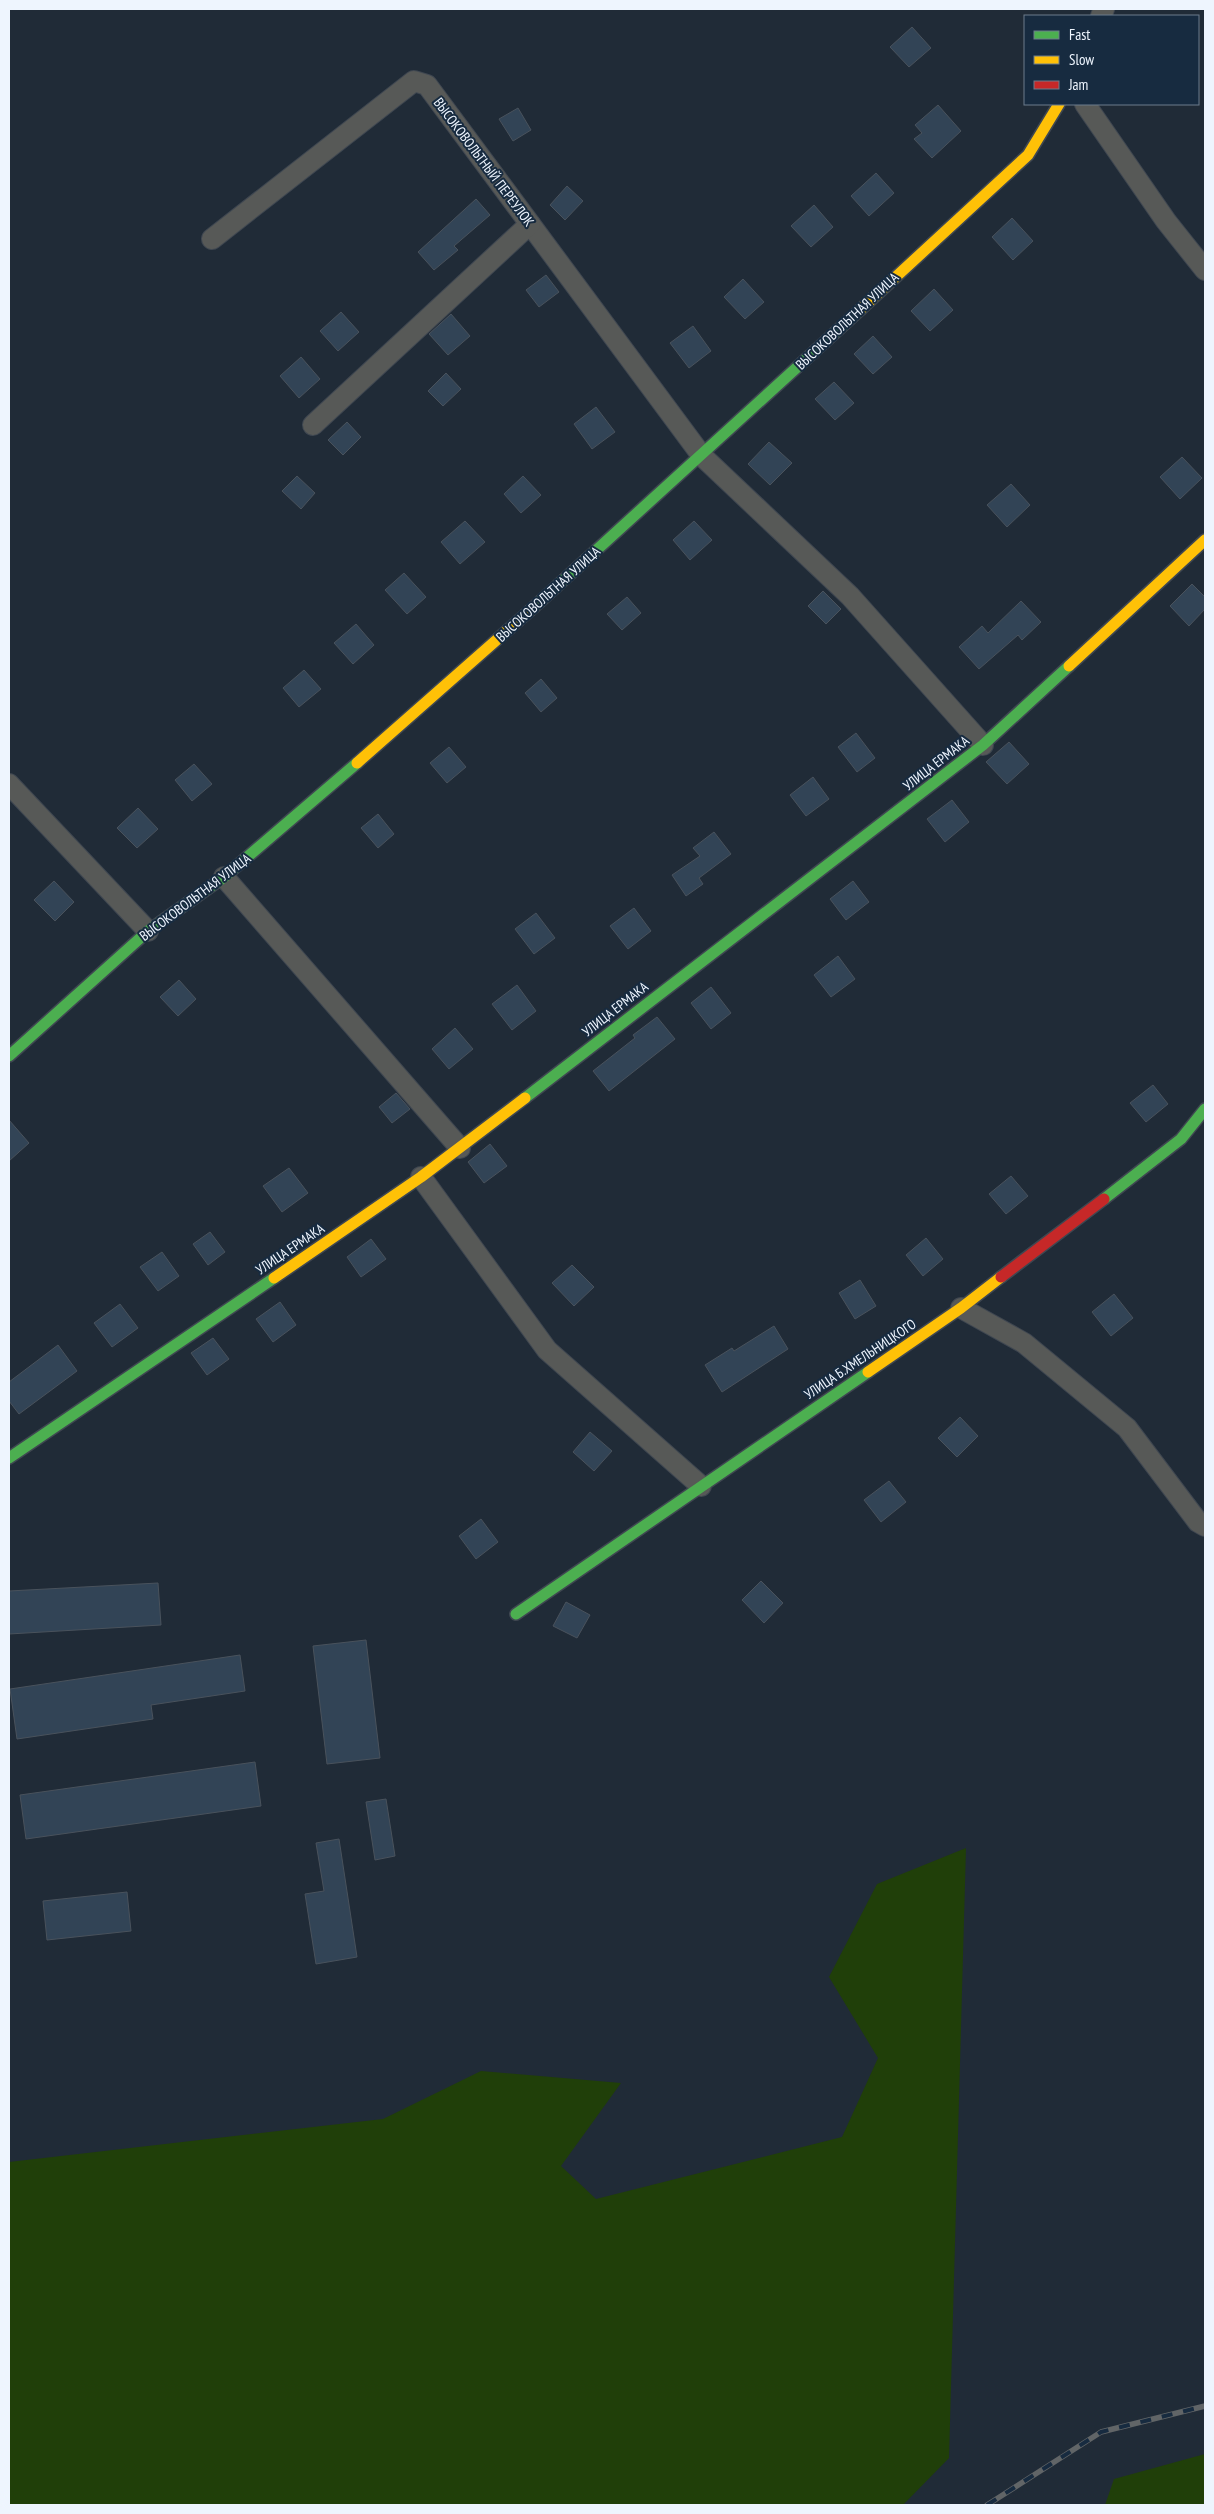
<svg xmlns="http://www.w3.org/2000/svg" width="1214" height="2514" viewBox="0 0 1214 2514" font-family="'PT Sans Narrow',sans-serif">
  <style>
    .green { fill: #203f09 }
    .building { fill: #324456; stroke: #49525c }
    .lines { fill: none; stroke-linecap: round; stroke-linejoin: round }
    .street-casing { stroke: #3f4751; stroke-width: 22 }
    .fast-casing { stroke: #3f4751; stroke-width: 14 }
    .slow-casing { stroke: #3f4751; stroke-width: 14 }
    .jam-casing { stroke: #3f4751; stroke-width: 14 }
    .street { stroke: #575957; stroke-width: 20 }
    .fast { stroke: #4caf50; stroke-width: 11 }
    .slow { stroke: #ffc107; stroke-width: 11 }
    .jam { stroke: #c62828; stroke-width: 11 }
    .rail-casing { stroke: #616567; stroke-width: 5.5 }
    .rail { stroke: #172b40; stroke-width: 4; stroke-dasharray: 11; stroke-linecap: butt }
    .labels { text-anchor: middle; stroke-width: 4; stroke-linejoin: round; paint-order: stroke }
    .street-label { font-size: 14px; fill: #eef5fe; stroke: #172b40 }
  </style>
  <rect width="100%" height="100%" fill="#202b37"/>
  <g class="green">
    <polygon points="966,1848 949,2458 903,2505 9,2505 9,2162 383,2119 481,2071 621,2083 561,2166 596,2199 842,2137 878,2058 829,1977 877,1884"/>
    <polygon points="1205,2454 1205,2505 1105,2505 1114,2479"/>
  </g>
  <g class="building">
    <polygon points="912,27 931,48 909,67 890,47"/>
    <polygon points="938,105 961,131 932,158 914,139 922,133 915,125"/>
    <polygon points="518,108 531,130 513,141 499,119"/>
    <polygon points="876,173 894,193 869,216 851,196"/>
    <polygon points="567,186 583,201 565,220 550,205"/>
    <polygon points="476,199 490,215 454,246 458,250 434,270 418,252"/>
    <polygon points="814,205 833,227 811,247 791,226"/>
    <polygon points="1012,218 1033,241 1013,260 992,237"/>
    <polygon points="546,275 559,292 539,307 526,290"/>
    <polygon points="743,279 764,302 745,319 724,297"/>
    <polygon points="934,289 953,310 930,331 911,311"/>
    <polygon points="341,312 359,332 338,351 320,331"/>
    <polygon points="451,314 470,336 448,355 429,334"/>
    <polygon points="693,326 711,351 689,368 670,343"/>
    <polygon points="873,336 892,357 873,374 854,354"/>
    <polygon points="301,357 320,379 299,398 280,376"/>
    <polygon points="446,373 461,389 443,406 428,391"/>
    <polygon points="834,382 854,403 835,420 815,399"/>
    <polygon points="596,407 615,432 592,449 574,424"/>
    <polygon points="347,422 361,437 343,455 328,440"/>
    <polygon points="769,442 792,463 770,485 748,464"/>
    <polygon points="1182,457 1202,478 1180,499 1160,477"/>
    <polygon points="297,476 315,493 301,509 282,491"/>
    <polygon points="523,476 541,495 521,513 504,494"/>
    <polygon points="1011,484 1030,505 1007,527 987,505"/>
    <polygon points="465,521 485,542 460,564 441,542"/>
    <polygon points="694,521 712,540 690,560 673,540"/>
    <polygon points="404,573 426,597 407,614 385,590"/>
    <polygon points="1192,584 1205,597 1205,609 1189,626 1170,606"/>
    <polygon points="823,591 841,609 826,624 808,606"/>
    <polygon points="627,597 641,613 622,630 607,614"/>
    <polygon points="1021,601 1041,622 1022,640 1018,635 979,669 959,647 982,626 988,633"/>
    <polygon points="356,624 374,645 353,664 334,643"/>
    <polygon points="304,670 321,689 299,707 283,688"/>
    <polygon points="541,679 557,698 541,712 525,693"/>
    <polygon points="856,733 875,758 857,772 838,747"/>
    <polygon points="1009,742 1029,764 1007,784 986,762"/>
    <polygon points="449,747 466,767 447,783 430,763"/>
    <polygon points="194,764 212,784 192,801 175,780"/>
    <polygon points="813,777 829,799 806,816 790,795"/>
    <polygon points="952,800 969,822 945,842 927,819"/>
    <polygon points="138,808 158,829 137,848 117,828"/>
    <polygon points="378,814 394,834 378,848 361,828"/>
    <polygon points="714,832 731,854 699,878 703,884 686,896 672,875 700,856 693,848"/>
    <polygon points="54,881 74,902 55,921 34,900"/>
    <polygon points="853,881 869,902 846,920 830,899"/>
    <polygon points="634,908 651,931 628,949 610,926"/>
    <polygon points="536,913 555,938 534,954 515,929"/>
    <polygon points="838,956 855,979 831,997 814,975"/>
    <polygon points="179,980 196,999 178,1016 160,997"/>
    <polygon points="517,985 536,1011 512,1030 492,1004"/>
    <polygon points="711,987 731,1013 711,1029 691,1003"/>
    <polygon points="657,1017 675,1039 609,1091 593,1071 635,1038 633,1035"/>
    <polygon points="455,1028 473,1049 449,1069 432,1049"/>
    <polygon points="1153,1085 1168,1104 1146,1122 1130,1103"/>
    <polygon points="396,1093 410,1109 392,1123 379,1107"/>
    <polygon points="9,1120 29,1143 9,1161"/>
    <polygon points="490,1144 507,1166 484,1183 468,1162"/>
    <polygon points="289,1168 308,1193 282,1212 263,1186"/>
    <polygon points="1011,1176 1028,1196 1006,1214 989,1194"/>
    <polygon points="210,1232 225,1252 208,1265 193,1244"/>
    <polygon points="926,1238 943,1259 923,1276 906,1255"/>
    <polygon points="371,1239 386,1259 361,1277 347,1257"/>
    <polygon points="162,1252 179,1276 158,1291 140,1267"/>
    <polygon points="572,1265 594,1287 574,1306 552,1283"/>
    <polygon points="860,1280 876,1306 855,1319 839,1293"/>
    <polygon points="1114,1294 1133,1318 1111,1336 1092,1312"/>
    <polygon points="280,1302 296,1325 273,1342 256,1319"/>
    <polygon points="120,1304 138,1328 112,1347 94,1323"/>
    <polygon points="774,1326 788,1349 722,1392 705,1365 732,1348 734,1351"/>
    <polygon points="213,1338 229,1359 207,1375 191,1353"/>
    <polygon points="58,1345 77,1371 19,1414 9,1401 9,1382"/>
    <polygon points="960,1417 978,1436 957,1457 938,1438"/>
    <polygon points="590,1432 612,1451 594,1471 573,1452"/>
    <polygon points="889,1481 906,1502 881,1522 864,1500"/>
    <polygon points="481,1519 498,1542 476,1559 459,1536"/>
    <polygon points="761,1581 783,1603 764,1623 742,1600"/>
    <polygon points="158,1583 161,1625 9,1634 9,1591"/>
    <polygon points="566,1602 590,1615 577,1638 553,1626"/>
    <polygon points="366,1640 380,1758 327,1764 313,1646"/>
    <polygon points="240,1655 245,1691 151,1705 153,1719 17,1739 10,1689"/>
    <polygon points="255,1762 261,1806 26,1839 20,1795"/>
    <polygon points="386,1799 395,1856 375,1860 366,1802"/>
    <polygon points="339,1839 357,1957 316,1964 305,1894 324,1891 316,1843"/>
    <polygon points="127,1892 131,1931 47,1940 43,1901"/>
  </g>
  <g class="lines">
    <defs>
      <g id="street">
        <polyline points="1101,16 1104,9"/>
        <polyline points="1085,104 1166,221 1205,270"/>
        <polyline points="212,239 414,81 427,85 702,456 850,596 983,745"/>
        <polyline points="313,425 530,224"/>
        <polyline points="9,784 148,931"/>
        <polyline points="224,877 460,1148"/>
        <polyline points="421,1177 547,1350 701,1486"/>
        <polyline points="961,1308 1024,1343 1127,1428 1198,1522 1205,1526"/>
      </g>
      <g id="fast">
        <polyline points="534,607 861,309"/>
        <polyline points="9,1056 148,931 224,877 357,763"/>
        <polyline points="525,1098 983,745 1069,666"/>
        <polyline points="1104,1199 1181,1139 1205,1109"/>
        <polyline points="9,1458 274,1278"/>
        <polyline points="516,1614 868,1372"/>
      </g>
      <g id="slow">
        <polyline points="861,309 1028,155 1059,104"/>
        <polyline points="1069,666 1205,540"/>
        <polyline points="357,763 534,607"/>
        <polyline points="274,1278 421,1177 525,1098"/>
        <polyline points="868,1372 961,1308 1001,1277"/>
      </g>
      <polyline id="jam" points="1001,1277 1104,1199"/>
    </defs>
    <use href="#street" class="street-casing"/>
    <use href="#fast" class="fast-casing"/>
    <use href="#slow" class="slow-casing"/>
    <use href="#jam" class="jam-casing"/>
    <use href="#street" class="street"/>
    <use href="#fast" class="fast"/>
    <use href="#slow" class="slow"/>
    <use href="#jam" class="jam"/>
    <defs>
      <polyline id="rail" points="987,2505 1101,2432 1205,2406"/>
    </defs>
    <use href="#rail" class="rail-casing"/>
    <use href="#rail" class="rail"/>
  </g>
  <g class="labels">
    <g class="street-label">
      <text transform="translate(484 162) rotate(53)" y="5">ВЫСОКОВОЛЬТНЫЙ ПЕРЕУЛОК</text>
      <text transform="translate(847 321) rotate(-43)" y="5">ВЫСОКОВОЛЬТНАЯ УЛИЦА</text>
      <text transform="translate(548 594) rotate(-42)" y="5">ВЫСОКОВОЛЬТНАЯ УЛИЦА</text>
      <text transform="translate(936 763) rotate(-38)" y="5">УЛИЦА ЕРМАКА</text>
      <text transform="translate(195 897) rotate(-37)" y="5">ВЫСОКОВОЛЬТНАЯ УЛИЦА</text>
      <text transform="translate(615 1009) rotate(-38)" y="5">УЛИЦА ЕРМАКА</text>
      <text transform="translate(290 1249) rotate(-34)" y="5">УЛИЦА ЕРМАКА</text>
      <text transform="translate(860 1359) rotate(-34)" y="5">УЛИЦА Б.ХМЕЛЬНИЦКОГО</text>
    </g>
  </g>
  <rect width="1214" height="2514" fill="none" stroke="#eef5fe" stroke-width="20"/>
  <rect x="1024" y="15" width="175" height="90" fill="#172b40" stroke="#6d7c8c"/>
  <rect x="1034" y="31" width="25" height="8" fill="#4caf50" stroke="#6d7c8c"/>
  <text x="1069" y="40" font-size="15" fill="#eef5fe">Fast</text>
  <rect x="1034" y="56" width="25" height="8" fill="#ffc107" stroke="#6d7c8c"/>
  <text x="1069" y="65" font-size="15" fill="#eef5fe">Slow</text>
  <rect x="1034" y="81" width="25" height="8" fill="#c62828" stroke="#6d7c8c"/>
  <text x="1069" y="90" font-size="15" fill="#eef5fe">Jam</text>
</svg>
